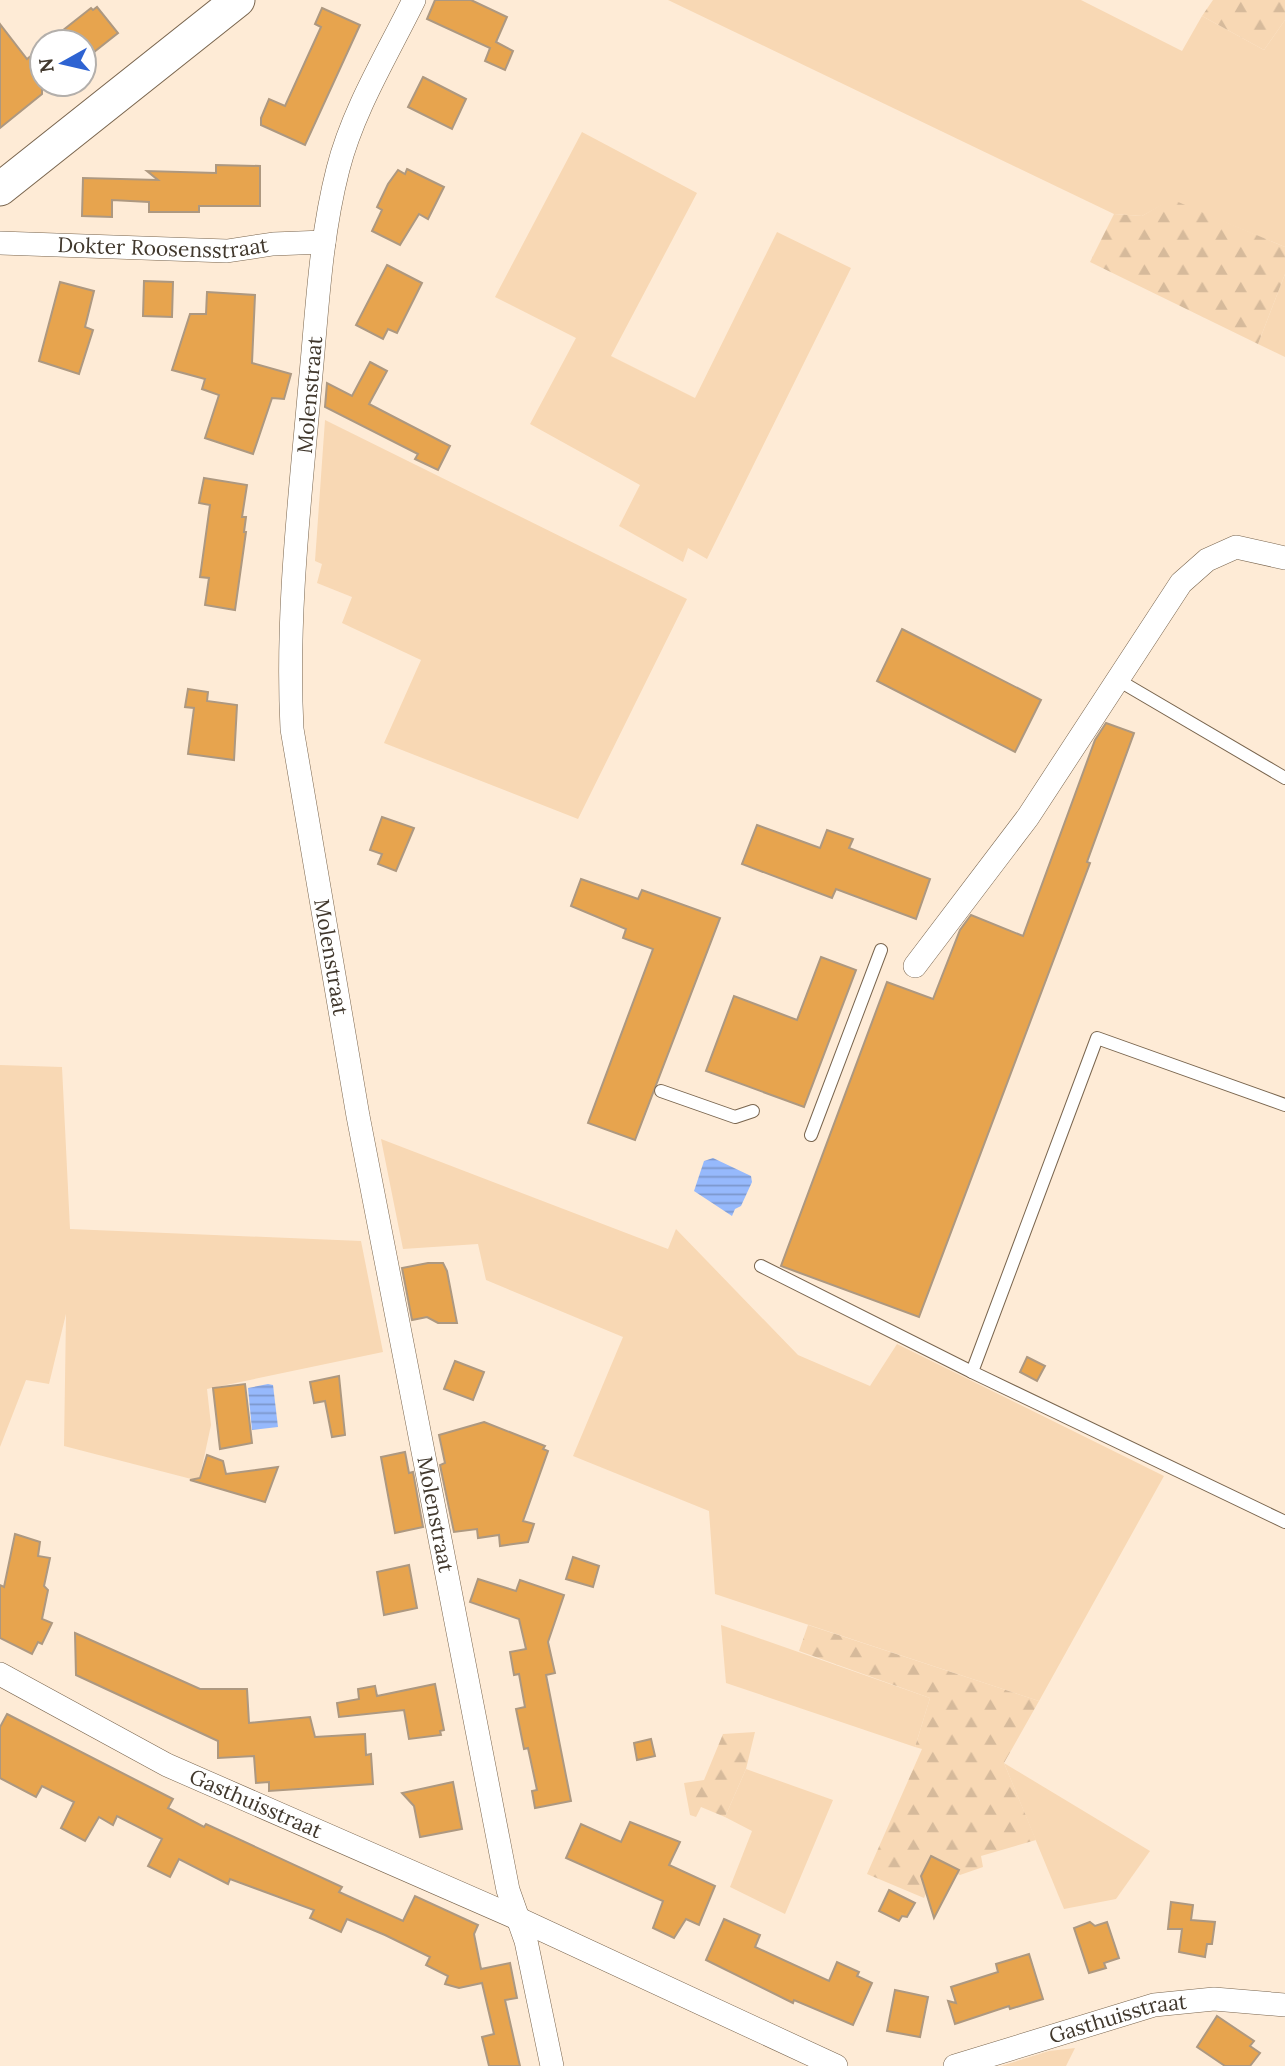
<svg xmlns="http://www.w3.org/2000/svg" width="1285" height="2066" viewBox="0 0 1285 2066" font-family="Lora,serif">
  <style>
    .green { fill: #f8d8b4 }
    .forest { fill: url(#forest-firs) }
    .water { fill: url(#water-rules) }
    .building { fill: #e7a44e; stroke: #ad9880; stroke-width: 2 }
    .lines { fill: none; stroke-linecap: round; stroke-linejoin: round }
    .service-casing { stroke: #79654e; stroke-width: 14 }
    .minor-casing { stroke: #79654e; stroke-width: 24 }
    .secondary-casing { stroke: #79654e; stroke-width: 35 }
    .service { stroke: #fff; stroke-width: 12 }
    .minor { stroke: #fff; stroke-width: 23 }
    .secondary { stroke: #fff; stroke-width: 33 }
    .labels { text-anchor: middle; stroke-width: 5; stroke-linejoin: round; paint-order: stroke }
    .street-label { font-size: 21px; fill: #41382d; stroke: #fff }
  </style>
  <defs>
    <pattern id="forest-firs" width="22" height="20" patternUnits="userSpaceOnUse" patternTransform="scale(1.75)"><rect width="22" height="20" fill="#f8d8b4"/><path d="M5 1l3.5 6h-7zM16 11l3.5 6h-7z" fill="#d6ba9b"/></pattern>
    <pattern id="water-rules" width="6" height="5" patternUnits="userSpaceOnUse" patternTransform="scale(1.75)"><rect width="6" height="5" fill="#96b9fc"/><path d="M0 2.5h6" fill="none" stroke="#7c97cc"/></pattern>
  </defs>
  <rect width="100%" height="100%" fill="#feebd6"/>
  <g class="green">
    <polygon points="668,0 1081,0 1182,51 1202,16 1264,50 1285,20 1285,247 1171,200 1142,216 1114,214"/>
    <polygon points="582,132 697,193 611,356 695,398 777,232 851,268 707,559 688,548 683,562 619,526 640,485 530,424 576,338 495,297"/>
    <polygon points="1285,274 1285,357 1258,344"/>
    <polygon points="325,420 687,599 578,819 384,743 421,660 342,623 352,597 317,583 322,564 315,561"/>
    <polygon points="0,1065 62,1067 70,1229 361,1241 383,1352 207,1389 211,1425 199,1481 64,1446 66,1314 49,1384 26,1380 0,1447"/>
    <polygon points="381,1139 668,1249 676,1229 798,1355 870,1386 897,1344 1164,1476 1039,1701 715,1594 709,1511 573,1456 623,1337 486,1280 478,1244 403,1249"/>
    <polygon points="721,1625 930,1698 915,1747 726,1683"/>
    <polygon points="1004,1763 1150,1851 1116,1899 1064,1909"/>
    <polygon points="746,1769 833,1800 785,1914 730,1887 752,1831 725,1817"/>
    <polygon points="1075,2048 1066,2066 1001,2066 1049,2051"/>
  </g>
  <g class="forest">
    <polygon points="1213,0 1285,0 1285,20 1264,50 1202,16"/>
    <polygon points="1171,199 1285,247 1285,274 1258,344 1090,262 1114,214 1142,216"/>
    <polygon points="808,1625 1039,1701 1004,1763 1036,1840 981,1856 983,1867 960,1875 938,1866 924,1898 867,1874 922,1749 915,1747 930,1698 799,1651"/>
    <polygon points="755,1732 746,1769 725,1817 701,1807 696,1817 690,1815 684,1783 704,1780 723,1734"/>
  </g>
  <g class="water">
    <polygon points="713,1158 751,1176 752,1182 741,1206 735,1209 732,1216 694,1191 704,1161"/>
    <polygon points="268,1384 273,1385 278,1427 252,1430 248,1388"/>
  </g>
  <g class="building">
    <polygon points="435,0 471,0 507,17 496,42 513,51 505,70 485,61 490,48 427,19"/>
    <polygon points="97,7 118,33 84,60 84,42 48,42 91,8 93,10"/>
    <polygon points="322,8 360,25 305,145 261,125 261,118 269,99 285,106 321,27 315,24"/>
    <polygon points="0,24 27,59 42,47 42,94 0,128"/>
    <polygon points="423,77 466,99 452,129 408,107"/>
    <polygon points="216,165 260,166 260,206 199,206 199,212 149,212 149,202 112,200 112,217 82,216 83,178 158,180 147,171 216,173"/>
    <polygon points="407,169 444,187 428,219 419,214 400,245 372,231 382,210 377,207 388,184 398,170 405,174"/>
    <polygon points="387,265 422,283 397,333 388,329 383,339 356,325"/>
    <polygon points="144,281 173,282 172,317 143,316"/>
    <polygon points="60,282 94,291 85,327 93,330 79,374 39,361"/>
    <polygon points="207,292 255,295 252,363 291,374 284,399 272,398 253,454 205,438 219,395 202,389 205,379 172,370 190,314 206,314"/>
    <polygon points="370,362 387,371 369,404 450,446 438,470 415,459 418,454 325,407 327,383 352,396"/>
    <polygon points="204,478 247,485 242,517 246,517 244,532 246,532 235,610 205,605 209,578 200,577 210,505 199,503"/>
    <polygon points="902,629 1041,700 1015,752 877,681"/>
    <polygon points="188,689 208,692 207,701 237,705 234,760 188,754 194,708 185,707"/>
    <polygon points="1106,723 1134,733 1087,862 1090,863 919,1317 781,1266 887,982 933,999 960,930 971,915 1023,936 1095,740"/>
    <polygon points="382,817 414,828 396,871 378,864 382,854 370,850"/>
    <polygon points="757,825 820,848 827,830 853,839 849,848 930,879 916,919 836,889 832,898 742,864"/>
    <polygon points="581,879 638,899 642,890 720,918 635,1140 588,1123 653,949 623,938 626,929 571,906"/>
    <polygon points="821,957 856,970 804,1107 706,1071 734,996 797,1020"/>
    <polygon points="428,1263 443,1263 447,1271 457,1323 438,1323 427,1317 412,1320 402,1268"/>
    <polygon points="1027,1357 1045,1366 1037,1381 1020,1372"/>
    <polygon points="455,1361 484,1372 473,1400 444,1389"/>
    <polygon points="339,1376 345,1435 332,1437 325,1401 314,1403 310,1382"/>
    <polygon points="245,1384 252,1443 220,1449 213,1388"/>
    <polygon points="484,1422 545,1446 543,1449 548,1451 523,1521 534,1524 528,1542 500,1546 499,1535 478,1538 477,1529 454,1532 440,1465 445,1463 439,1435"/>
    <polygon points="405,1452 409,1473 413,1472 423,1527 395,1533 381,1457"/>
    <polygon points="207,1455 223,1461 226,1474 278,1467 265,1502 190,1480 200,1478"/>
    <polygon points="15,1534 40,1542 38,1556 50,1558 44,1586 48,1590 42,1619 52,1623 42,1644 38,1642 32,1654 0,1638 0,1585 4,1587"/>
    <polygon points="573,1557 599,1566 593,1587 566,1579"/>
    <polygon points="409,1565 417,1608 384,1615 377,1572"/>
    <polygon points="478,1579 516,1591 520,1580 564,1595 548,1642 555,1673 546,1675 571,1801 535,1808 532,1791 537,1790 528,1748 524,1749 516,1709 525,1707 519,1674 514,1675 510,1652 526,1649 519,1619 470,1602"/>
    <polygon points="75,1633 200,1689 247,1689 249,1723 310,1717 315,1737 365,1734 366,1755 371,1754 373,1784 269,1791 269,1782 256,1783 254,1756 218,1758 218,1741 76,1675"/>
    <polygon points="435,1684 444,1730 440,1731 441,1735 409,1739 404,1710 339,1717 337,1703 359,1699 358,1689 375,1686 377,1696"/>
    <polygon points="7,1714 173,1799 168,1808 204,1827 206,1824 342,1887 339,1892 403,1921 415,1896 478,1925 474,1934 481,1969 510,1963 517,1998 505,2000 520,2066 489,2066 482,2037 494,2034 482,1983 459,1988 445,1984 448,1976 426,1965 430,1957 385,1935 347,1919 341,1932 310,1918 314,1910 230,1879 228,1884 179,1859 170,1877 148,1866 162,1839 117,1816 113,1825 99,1817 85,1841 61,1828 74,1802 42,1786 36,1797 0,1778 0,1727"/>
    <polygon points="651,1739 655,1756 637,1760 634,1743"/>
    <polygon points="453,1782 462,1829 420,1837 414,1806 402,1793"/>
    <polygon points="630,1822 680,1842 669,1865 715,1886 699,1925 686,1919 674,1938 653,1928 663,1901 566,1858 581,1824 621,1842"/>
    <polygon points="931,1856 959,1870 934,1918 921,1876"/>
    <polygon points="889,1890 915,1903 907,1917 902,1916 899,1921 879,1911"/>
    <polygon points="1171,1902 1193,1905 1191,1920 1215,1922 1212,1944 1207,1944 1205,1957 1179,1952 1182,1929 1168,1929"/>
    <polygon points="724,1919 760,1935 755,1947 829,1981 837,1962 859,1972 857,1976 872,1983 853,2025 794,2000 793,2003 706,1960"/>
    <polygon points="1090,1922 1095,1926 1107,1922 1119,1958 1104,1963 1106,1968 1089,1973 1074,1928"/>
    <polygon points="1029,1954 1043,1999 1010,2009 1009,2006 955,2024 948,2001 956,2003 951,1987 998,1972 996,1964"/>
    <polygon points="895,1990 928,1997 920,2037 887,2031"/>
    <polygon points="1217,2016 1254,2041 1250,2046 1260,2053 1250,2066 1225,2066 1197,2047"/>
  </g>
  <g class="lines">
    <defs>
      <g id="service">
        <polyline points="1118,680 1285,778"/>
        <polyline points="661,1091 735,1117 753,1111"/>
        <polyline points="1285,1105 1097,1038 972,1372 1285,1522"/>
        <polyline points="811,1135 881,950"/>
        <polyline points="761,1266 972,1372"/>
      </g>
      <g id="minor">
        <path id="s1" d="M414,0C387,55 353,110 338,169C320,239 317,313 310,385C300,499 286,614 292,729L358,1116L508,1890L526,1941L552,2066"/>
        <path id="s2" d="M0,243L227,251L273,244L324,242"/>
        <polyline points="915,966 1028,817 1181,583 1207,560 1236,547 1285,558"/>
        <path id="s3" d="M0,1674L167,1765L519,1919L836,2066"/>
        <path id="s4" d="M955,2066L1154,2005L1214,1999L1285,2005"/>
      </g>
      <polyline id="secondary" points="0,189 238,0"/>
    </defs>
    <use href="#service" class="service-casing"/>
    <use href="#minor" class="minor-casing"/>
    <use href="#secondary" class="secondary-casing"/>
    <use href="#service" class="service"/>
    <use href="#minor" class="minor"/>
    <use href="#secondary" class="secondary"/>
  </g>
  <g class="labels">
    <g class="street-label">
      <text dy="7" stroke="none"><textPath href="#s2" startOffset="163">Dokter Roosensstraat</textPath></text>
      <text transform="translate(310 395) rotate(-85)" y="7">Molenstraat</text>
      <text dy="7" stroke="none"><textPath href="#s1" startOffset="980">Molenstraat</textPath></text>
      <text dy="7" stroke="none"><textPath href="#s1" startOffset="1547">Molenstraat</textPath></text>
      <text dy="7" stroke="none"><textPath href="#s3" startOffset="287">Gasthuisstraat</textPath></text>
      <text dy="7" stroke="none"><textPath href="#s4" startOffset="170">Gasthuisstraat</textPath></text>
    </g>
  </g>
  <g transform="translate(63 63) rotate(262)"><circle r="33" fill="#ffffff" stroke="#b3afab" stroke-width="2"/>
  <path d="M0-5L12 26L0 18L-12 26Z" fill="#2e63d2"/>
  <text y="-10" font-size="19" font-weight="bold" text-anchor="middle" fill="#41382d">N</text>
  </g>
</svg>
